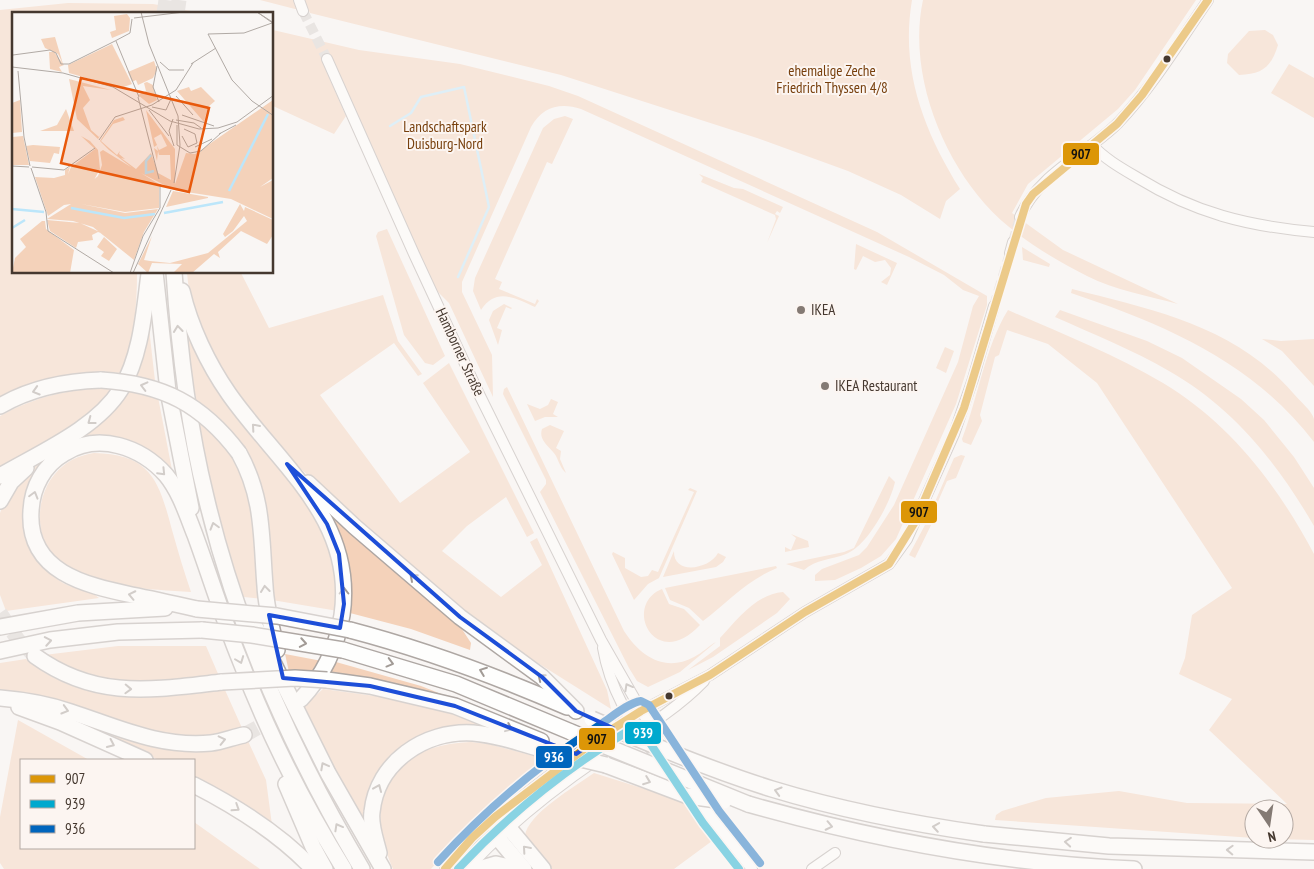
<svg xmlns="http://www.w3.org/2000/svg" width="1314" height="869" viewBox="0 0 1314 869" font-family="'PT Sans Narrow',sans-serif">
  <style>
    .green { fill: #f4d2ba }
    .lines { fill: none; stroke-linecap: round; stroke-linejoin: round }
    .stream { stroke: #bce6fa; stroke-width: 2.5 }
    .minor-tunnel { stroke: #d5d0cd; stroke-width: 10; stroke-dasharray: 10 5; stroke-linecap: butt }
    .highway-tunnel { stroke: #d5d0cd; stroke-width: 15; stroke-dasharray: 15 8; stroke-linecap: butt }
    .minor-casing { stroke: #aea7a3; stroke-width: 12 }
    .highway-casing { stroke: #aea7a3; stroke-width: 18 }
    .minor { stroke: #fefefd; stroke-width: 10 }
    .highway { stroke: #fefefd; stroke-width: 15 }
    .highway-bridge-casing { stroke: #aea7a3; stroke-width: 18; stroke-linecap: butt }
    .highway-bridge { stroke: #fefefd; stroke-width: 15 }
    .bus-1-casing { stroke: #fcf5f1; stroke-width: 11 }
    .bus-2-casing { stroke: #fcf5f1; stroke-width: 11 }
    .bus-3-casing { stroke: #fcf5f1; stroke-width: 11 }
    .bus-1 { stroke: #dc9607; stroke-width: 8 }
    .bus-2 { stroke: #00a9ce; stroke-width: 8 }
    .bus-3 { stroke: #0065bd; stroke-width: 8 }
    .oneway { stroke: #a29b96 }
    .marked { fill: none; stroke: #1d4ed8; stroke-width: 4; stroke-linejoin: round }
    .bus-dot { fill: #45382f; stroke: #fcf5f1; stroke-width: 2 }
    .poi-dot { fill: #847a74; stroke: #fcf5f1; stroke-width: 2 }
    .labels { text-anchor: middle; stroke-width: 4; stroke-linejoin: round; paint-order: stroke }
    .park-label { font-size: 15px; fill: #773f0c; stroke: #fcf5f1 }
    .poi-label { font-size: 15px; fill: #45382f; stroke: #fcf5f1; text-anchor: start }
    .street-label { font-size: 15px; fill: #45382f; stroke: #fcf5f1 }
    .inset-river { fill: none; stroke: #bce6fa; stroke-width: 2.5 }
    .inset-road { fill: none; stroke: #b1aaa5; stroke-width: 1 }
    .view { fill: #e8590c; fill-opacity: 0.15; stroke: #e8590c; stroke-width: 2.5 }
    .inset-edge { fill: none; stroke: #45382f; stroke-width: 2.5 }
    .line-badge { stroke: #fcf5f1; stroke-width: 2 }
    .badge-label { font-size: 14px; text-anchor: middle; font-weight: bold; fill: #fff }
    .pale-badge-label { font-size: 14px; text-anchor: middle; font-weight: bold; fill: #111 }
  </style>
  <rect width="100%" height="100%" fill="#f9f6f4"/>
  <g class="green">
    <polygon points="260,0 293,0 297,9 295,9"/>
    <path d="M304,0H912C900,70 924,131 960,189L946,201L940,219L901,195L848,171L757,138L561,75L310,13Z"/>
    <path d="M923,0H1196L1135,90L1118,109L1028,184L1012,213L1063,250L1178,304C1148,296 1115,290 1087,276C1053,259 1010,233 985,204C939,152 908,69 923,0Z"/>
    <path d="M68,3L153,4L207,14H14V272L137,273C137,307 134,341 121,373C80,372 35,376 0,398V10Z"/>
    <path d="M273,30L359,50L460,64L549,86L578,96L877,232L987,296V305L956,404L896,539L881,556L861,568L835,580L815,581V575L822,569L859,555L867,547L894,505L958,362L973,306L979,296L963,290L944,275L909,257L581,109C560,102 542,107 531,127L462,282V292L492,355L493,397L449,303L435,289L333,61L321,59L346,116L334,134L273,106Z"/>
    <path d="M1265,30L1273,35L1278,45C1271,68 1262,74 1239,75L1227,63L1228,54L1249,31Z"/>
    <polygon points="1289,64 1314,78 1314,118 1271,93"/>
    <path d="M565,116L573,119L552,164L547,162L495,279L502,282L499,289L535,304L537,299L539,301L535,307C515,298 496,287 481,310L473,291L475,278L543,128L554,119Z"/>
    <polygon points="699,174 734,188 743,189 783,207 780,213 777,211 775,214 779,216 767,243 776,219 775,215 701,182 703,178"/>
    <polygon points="387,229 445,356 433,365 425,363 404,335 376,236 378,232"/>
    <polygon points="856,244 897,263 887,285 881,282 890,275 891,268 885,260 875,262 863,256 856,270 854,269"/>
    <polygon points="1022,247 1050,264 1049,267 1023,260"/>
    <polygon points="187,273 241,273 269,328 383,295 398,341 422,374 418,376 394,343 320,395 400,503 470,452 423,383 449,363 534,533 527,537 506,497 467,526 442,551 501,597 542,565 530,542 537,538 607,690 611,709 490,633 352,517 281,450 231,391 198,324 189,291"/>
    <path d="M1072,289C1154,310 1235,326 1293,393C1299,400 1312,411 1314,419C1314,427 1314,435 1314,442C1253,362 1164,324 1071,293Z"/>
    <polygon points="504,304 512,308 511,309 506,307 497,328 502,330 498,345 489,320 493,311"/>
    <path d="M1008,310C1060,333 1114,354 1163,383C1230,423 1278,486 1314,554V840L1274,839H1284V809H1254V838L995,820L996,815L1002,811L1046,798L1119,791L1187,803L1287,804L1209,730L1232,699L1179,674L1185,658L1192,615L1232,588L1097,383L1048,344L1007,330L999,355L995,357L980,415L982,421L971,445L963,442L962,439C978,398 985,347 1008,310Z"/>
    <path d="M1060,310L1147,341L1182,358L1241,399L1264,420L1294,457L1314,488V526C1278,464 1233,407 1169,371C1133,350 1093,334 1055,317Z"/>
    <path d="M185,327L307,501L333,554L339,580L338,611L272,600C269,575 271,551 269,527C266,474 239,427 195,399Z"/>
    <polygon points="149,328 155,381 134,375"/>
    <polygon points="1262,339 1281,341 1314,339 1314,386 1282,351"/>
    <polygon points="945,347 954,351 946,373 936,368"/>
    <path d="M507,387L624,631C640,656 665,673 694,657C702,653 710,645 716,642L680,672L648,687L637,681L629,668L540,492L546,484V480L503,394L504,389Z"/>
    <path d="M113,388C88,425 38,446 0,468V416C36,396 73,388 113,388Z"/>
    <polygon points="128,390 158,397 172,470 168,470 154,455 67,445"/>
    <polygon points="551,399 558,402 553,414 558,417 545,417 535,421 527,404 540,409 548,405"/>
    <polygon points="197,419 234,454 252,495 262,599 244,597 237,585 212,497"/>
    <path d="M550,425L564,431L556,448L561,451L560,459L566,473C561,469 559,462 556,456C551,447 538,441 542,429Z"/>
    <path d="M94,453C151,454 159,481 172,530C178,551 184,572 191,592C150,589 96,589 61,563C31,540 34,489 63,466C72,458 83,455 94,453Z"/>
    <path d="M50,455C44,468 25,499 24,511C21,538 41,570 63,583C74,589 91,590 99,598L6,611L0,595V513C9,489 29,470 50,455Z"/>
    <polygon points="961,455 965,456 956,478 947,481 932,515 933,521 915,558 909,555 925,525 954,458"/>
    <path d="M889,476L895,482C890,504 867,546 846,554C831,560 816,559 804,570L786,564L844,552L854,548Z"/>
    <polygon points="690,488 697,491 659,578 648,584 634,600 612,554 613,552 625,558 625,568 641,577 648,576 652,570 658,572 694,492 688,490"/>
    <path d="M323,505L456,620L471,643L470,650L411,629L350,613C353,569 344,542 323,505Z"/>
    <polygon points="791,534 808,541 809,547 785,552 785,547 791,550 796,538"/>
    <path d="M674,551C673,576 710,569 718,553L726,557L723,562L716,567L663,577Z"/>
    <path d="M776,566L777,568C747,580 728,602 703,621L689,608L670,600L665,588Z"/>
    <path d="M662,589L669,604L684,609L700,625C655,673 622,605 662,589Z"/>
    <path d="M783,592L790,599L777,613L713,657L688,670L720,646V638C737,620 756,594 783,592Z"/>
    <polygon points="118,646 206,646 219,676 139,684 88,678 44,655"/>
    <polygon points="285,654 322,661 315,673 289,672"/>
    <path d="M26,659C82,707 157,699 225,690L242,728L210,737H182L149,732L0,692V663Z"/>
    <polygon points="336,662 421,686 515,723 329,674"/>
    <polygon points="323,689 405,700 452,713 510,734 473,728 390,759 366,833 303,707"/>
    <polygon points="18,720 89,760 21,760 21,848 194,848 194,822 260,869 4,869 0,863 0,817"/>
    <polygon points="74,721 146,745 189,750 248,741 266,780 272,825 194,778 194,760 159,760"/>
    <path d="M471,742L489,744L545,759L477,816L431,869H393C361,797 390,745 471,742Z"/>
    <path d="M594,773L683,801L716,838L674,869H548L525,836C527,814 576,786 594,773Z"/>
    <polygon points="487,833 491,837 461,869 453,869"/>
  </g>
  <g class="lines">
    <polyline class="stream" points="390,126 411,113 421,97 464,87 489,207 458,277"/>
    <g class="minor-tunnel">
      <polyline points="303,11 327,59"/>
      <polyline points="1013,242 1020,217"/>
      <polyline points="994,306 1010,253"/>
    </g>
    <g class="highway-tunnel">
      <polyline points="164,14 166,0"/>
      <polyline points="177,14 179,0"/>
      <polyline points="0,613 18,640 32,653"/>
      <polyline points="244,735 278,717"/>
    </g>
    <defs>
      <g id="minor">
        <polyline points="299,0 303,11"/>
        <polyline points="327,59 414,254 479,394 601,640 649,724 685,778"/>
        <path d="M1092,145C1105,159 1121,168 1138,178C1195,213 1247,226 1314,232"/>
        <path d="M1020,217C1038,174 1087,154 1118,123C1153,86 1180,41 1208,0"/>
        <polyline points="1010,253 1013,242"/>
        <path d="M603,648C611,695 637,735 669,770"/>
        <polyline points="696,795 711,817"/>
        <polyline points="707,812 752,869"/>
        <polyline points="445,869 472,838 495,817 600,737 641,711 710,675 805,612 889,564 907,539 954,434 973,379 994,306"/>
        <path d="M467,869C506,827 552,790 599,758C635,734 674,712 704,681"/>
        <polyline points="812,869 835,853"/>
      </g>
      <g id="highway">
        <polyline points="155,272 168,391 191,508"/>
        <path d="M174,272C179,348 188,424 206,497C237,629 293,753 362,869"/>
        <path d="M182,291C190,326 208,364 229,394C278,464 356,519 342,615C337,646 323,676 301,699"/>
        <path d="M0,406C31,388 66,381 101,380"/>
        <path d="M239,453C264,498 261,537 265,586C266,608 272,629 277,650"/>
        <path d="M0,476C39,453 96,429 121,389C141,356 144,312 149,274"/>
        <polyline points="308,483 355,527 460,617 542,677 576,711"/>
        <polyline points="0,501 11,482 26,468"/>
        <path d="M197,609C175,604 153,599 132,595C85,585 27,572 31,511C32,487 44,465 65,453C99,432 141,447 166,475C180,492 187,515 195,535C210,576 223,619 240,660C268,733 303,803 344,869"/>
        <polyline points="0,627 78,613 165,608"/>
        <polyline points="256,628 328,773 383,869"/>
        <path d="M350,630C426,650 496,676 567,707"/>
        <polyline points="343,650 456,684 571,732"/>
        <polyline points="0,651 50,640 118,632 202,630"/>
        <path d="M35,656C96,700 151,690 222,682"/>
        <polyline points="327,680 370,686 455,706 541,741"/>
        <path d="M0,698C24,700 48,704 71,712C117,727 160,748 211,743C222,742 233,737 244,735"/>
        <polyline points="19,707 60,722 145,760"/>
        <polyline points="606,765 688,796"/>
        <polyline points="286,784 313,847 325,869"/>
        <path d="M194,785C237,807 279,833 313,869"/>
        <path d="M748,804C875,840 1003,864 1134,869"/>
        <polyline points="495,817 509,828 543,869"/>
        <polyline points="495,817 497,837 524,869"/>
        <polyline points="984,834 1109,846 1314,852"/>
        <path d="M379,853C376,840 370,825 372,812C377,762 425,730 473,733C498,735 523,744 547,751"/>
        <polyline points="479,869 496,864 518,869"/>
      </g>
    </defs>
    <use href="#minor" class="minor-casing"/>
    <use href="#highway" class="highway-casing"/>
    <use href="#minor" class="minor"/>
    <use href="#highway" class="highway"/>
    <defs>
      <g id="highway-bridge">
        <path d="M101,380C163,384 202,404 239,453"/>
        <polyline points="197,609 277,616 350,630"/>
        <polyline points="202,630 252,635 343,650"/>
        <polyline points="222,682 295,678 327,680"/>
        <path d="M592,719C651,745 711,770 772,789C841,810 913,824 984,834"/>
        <polyline points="571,732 748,804"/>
        <polyline points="547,751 606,765"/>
        <polyline points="688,796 724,801"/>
      </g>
    </defs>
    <use href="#highway-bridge" class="highway-bridge-casing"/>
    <use href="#highway-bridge" class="highway-bridge"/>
    <defs>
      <polyline id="bus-1" points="445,869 472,838 495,817 600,737 641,711 710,675 805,612 889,564 915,522 964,408 1026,204 1033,194 1117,124 1142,95 1208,0"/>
      <path id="bus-2" d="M458,869C511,812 572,764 638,725L703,823L739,869"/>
      <path id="bus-3" d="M438,862C486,809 541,763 601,724C613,716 628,703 641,701L649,705L719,811L760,863"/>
    </defs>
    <use href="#bus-1" class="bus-1-casing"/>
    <use href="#bus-2" class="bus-2-casing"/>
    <use href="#bus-3" class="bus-3-casing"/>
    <use href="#bus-1" class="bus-1"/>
    <use href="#bus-2" class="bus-2"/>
    <use href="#bus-3" class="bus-3"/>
  </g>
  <defs><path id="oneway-chevron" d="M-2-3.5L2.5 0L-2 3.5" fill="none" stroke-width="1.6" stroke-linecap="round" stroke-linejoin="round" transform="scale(1.25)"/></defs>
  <g class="oneway">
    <use href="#oneway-chevron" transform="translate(178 329) rotate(-96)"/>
    <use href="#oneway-chevron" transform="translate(144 386) rotate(-166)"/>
    <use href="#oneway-chevron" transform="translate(36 391) rotate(163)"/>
    <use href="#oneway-chevron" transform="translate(91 421) rotate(143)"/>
    <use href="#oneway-chevron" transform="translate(255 427) rotate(-131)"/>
    <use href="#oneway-chevron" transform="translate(162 472) rotate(46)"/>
    <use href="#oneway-chevron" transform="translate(34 495) rotate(-74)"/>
    <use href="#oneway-chevron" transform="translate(214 526) rotate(-106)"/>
    <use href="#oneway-chevron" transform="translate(413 577) rotate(-139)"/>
    <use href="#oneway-chevron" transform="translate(265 589) rotate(-97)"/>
    <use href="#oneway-chevron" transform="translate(344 591) rotate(-90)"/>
    <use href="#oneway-chevron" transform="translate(132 595) rotate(-168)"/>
    <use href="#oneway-chevron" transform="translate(48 641) rotate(-10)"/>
    <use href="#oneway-chevron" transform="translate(303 643) rotate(10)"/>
    <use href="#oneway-chevron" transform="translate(240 660) rotate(69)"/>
    <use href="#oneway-chevron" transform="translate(390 663) rotate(15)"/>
    <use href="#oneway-chevron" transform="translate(483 671) rotate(-159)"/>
    <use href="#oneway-chevron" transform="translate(541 677) rotate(-141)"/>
    <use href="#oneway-chevron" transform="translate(628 687) rotate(-119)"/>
    <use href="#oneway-chevron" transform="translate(128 689) rotate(2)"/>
    <use href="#oneway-chevron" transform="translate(65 710) rotate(16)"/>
    <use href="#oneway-chevron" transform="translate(509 728) rotate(22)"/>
    <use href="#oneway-chevron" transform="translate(222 740) rotate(-13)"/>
    <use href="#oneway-chevron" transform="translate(111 744) rotate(25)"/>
    <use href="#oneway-chevron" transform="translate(324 766) rotate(-118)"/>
    <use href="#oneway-chevron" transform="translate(647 781) rotate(21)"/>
    <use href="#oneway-chevron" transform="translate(378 788) rotate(-67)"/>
    <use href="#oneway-chevron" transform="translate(778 791) rotate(-164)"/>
    <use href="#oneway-chevron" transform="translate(236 808) rotate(33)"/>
    <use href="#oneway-chevron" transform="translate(829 826) rotate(12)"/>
    <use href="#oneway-chevron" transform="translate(338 827) rotate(-119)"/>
    <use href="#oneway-chevron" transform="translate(936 827) rotate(-171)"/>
    <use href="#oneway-chevron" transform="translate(1068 842) rotate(-175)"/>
    <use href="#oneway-chevron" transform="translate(526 849) rotate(-131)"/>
    <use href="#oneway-chevron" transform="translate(1230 850) rotate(-178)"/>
  </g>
  <path d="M0 0H1314V869H0ZM287,464L460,617L542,677L576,711L613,728L576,754L455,706L370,686L283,678L269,615L340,628L344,604L339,554L327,524Z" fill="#f9f6f4" fill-opacity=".55" fill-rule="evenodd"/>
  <path class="marked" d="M287,464L460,617L542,677L576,711L613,728L576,754L455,706L370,686L283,678L269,615L340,628L344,604L339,554L327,524Z"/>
  <g class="bus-dot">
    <circle cx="1167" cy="59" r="4.5"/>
    <circle cx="669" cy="696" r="4.5"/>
  </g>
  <g class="poi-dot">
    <circle cx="801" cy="310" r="5"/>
    <circle cx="825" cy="386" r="5"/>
  </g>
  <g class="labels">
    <g class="park-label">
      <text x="832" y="76">ehemalige Zeche<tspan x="832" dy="17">Friedrich Thyssen 4/8</tspan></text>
      <text x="445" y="132">Landschaftspark<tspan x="445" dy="17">Duisburg-Nord</tspan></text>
    </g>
    <g class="poi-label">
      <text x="811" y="315">IKEA</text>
      <text x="835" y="391">IKEA Restaurant</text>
    </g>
    <g class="street-label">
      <text transform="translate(460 352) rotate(65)" y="5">Hamborner Straße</text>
    </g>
  </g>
  <g transform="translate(12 12)">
    <rect width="261" height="261" fill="#f9f6f4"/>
    <path d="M115,2L118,6L117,19L100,26L98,20L104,18L102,4ZM43,25L51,52L46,42L33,36L29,27ZM100,32L120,72L109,76L57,61L56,53ZM37,40H42L52,53L47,55L50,60L38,57ZM142,49L145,58L141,66L126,73L124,68L120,70L116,60ZM57,67L99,78L71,74L78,88L71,96L79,118L87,125L93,116L86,127L65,107ZM135,70L141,73L145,88L137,92L126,83L134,79L132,71ZM177,75L179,79L189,75L203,89L196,95L192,110L165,79ZM8,88L10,120L0,121V91ZM261,88V166L248,175L261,168V207L219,187L162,178L123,158L97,138L88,129L102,108L111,105L113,108L101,112L89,129L105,143L108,139L107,142L113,147L109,146L124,157L139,141L146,161L159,168L158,143H147L146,139L145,149L142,136L146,139L145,134L147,138L155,134L149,122L142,126L145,133L142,135L134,98L163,137V172L174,141L183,142ZM54,97L62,119H28L45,113ZM11,124L17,153H0V125ZM69,124L78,129L86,138L88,157L82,168L57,189L86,164L90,153L88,140L91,138L147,172V196L113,200L69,192L113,201L146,197L132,220L122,248L81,215L61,209L35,207L59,192L52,193L36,204L23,165L42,166L53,163V158L58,155L56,162L59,155L83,137ZM21,133L48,135L47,142L42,141L38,151L18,149L14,134ZM161,179L196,185V186L154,195ZM228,192L232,199L233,195L261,208V223L255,232L229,219L206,240L208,246L202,242L180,261H161L170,252L140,251L136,261L126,252L140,224L132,248L138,249L158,251L196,241L235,209L232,204L221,219L213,225L211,222ZM35,208L68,211L92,222L86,220L80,223L81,228L66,230L64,236L38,219ZM30,209H33L34,217L62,238L58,261H0L3,246L14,235L8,227ZM92,225L105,237L97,249L89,244L92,240L85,235Z" fill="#f4d2ba"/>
    <path class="inset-river" d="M139,143L134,149V161L142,159M217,179L256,102M59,196L112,206L143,202M0,197L32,200M152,201L211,190M0,216L13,208"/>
    <path class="inset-road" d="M129,0L137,32L166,104L168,133L162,171M245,0L262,11M245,0L262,12M122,6L172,0M260,11L232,21L196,22L220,68L240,89L262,104M103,29L118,21L120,7M104,29L127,85M1,43L38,38L44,41L49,52H57L103,29M148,50L157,58H172M179,52L204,36M145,54L141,75L147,90M0,55L51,61L101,75L158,109L187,117L206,116L225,110L262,83M6,59L12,125L18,154M164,84L181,103M126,85L147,167M140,95L154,98L159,87M137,98L157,124M170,103L202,114M161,107L157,119L162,134M164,108L182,111L189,116M165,113V133L178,141L189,139L209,121M207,122L224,113M170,124L176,135L185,131L183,122L172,117M87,128L103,105L140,93L164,78L181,51M183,135L200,127M0,154L17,155M20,155L52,158L83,136M19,156L34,200L36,219L102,261M118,261L131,224L148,196V172M121,261L159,178"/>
    <path class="view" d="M69,66L197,96L177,180L49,151Z"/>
    <rect width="261" height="261" class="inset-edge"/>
  </g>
  <g class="line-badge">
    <rect x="1062" y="142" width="38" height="24" rx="5" fill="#dc9607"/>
    <rect x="900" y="500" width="38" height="24" rx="5" fill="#dc9607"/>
    <rect x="624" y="721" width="38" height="24" rx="5" fill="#00a9ce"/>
    <rect x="578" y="727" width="38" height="24" rx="5" fill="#dc9607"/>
    <rect x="535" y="745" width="38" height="24" rx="5" fill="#0065bd"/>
  </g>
  <g class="badge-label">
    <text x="643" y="738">939</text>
    <text x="554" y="762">936</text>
  </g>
  <g class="pale-badge-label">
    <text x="1081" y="159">907</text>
    <text x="919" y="517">907</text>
    <text x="597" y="744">907</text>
  </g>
  <rect x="20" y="759" width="175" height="90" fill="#fcf5f1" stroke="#b3a9a3"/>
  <rect x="30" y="775" width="25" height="8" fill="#dc9607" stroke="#b3a9a3"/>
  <text x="65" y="784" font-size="15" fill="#45382f">907</text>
  <rect x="30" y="800" width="25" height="8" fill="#00a9ce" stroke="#b3a9a3"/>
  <text x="65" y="809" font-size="15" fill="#45382f">939</text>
  <rect x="30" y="825" width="25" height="8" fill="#0065bd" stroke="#b3a9a3"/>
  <text x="65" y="834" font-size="15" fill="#45382f">936</text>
  <g transform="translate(1269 824) rotate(167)"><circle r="24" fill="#fcf5f1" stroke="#b3a9a3"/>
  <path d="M0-4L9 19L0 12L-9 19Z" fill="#847a74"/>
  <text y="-8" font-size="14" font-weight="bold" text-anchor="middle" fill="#45382f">N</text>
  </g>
</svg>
